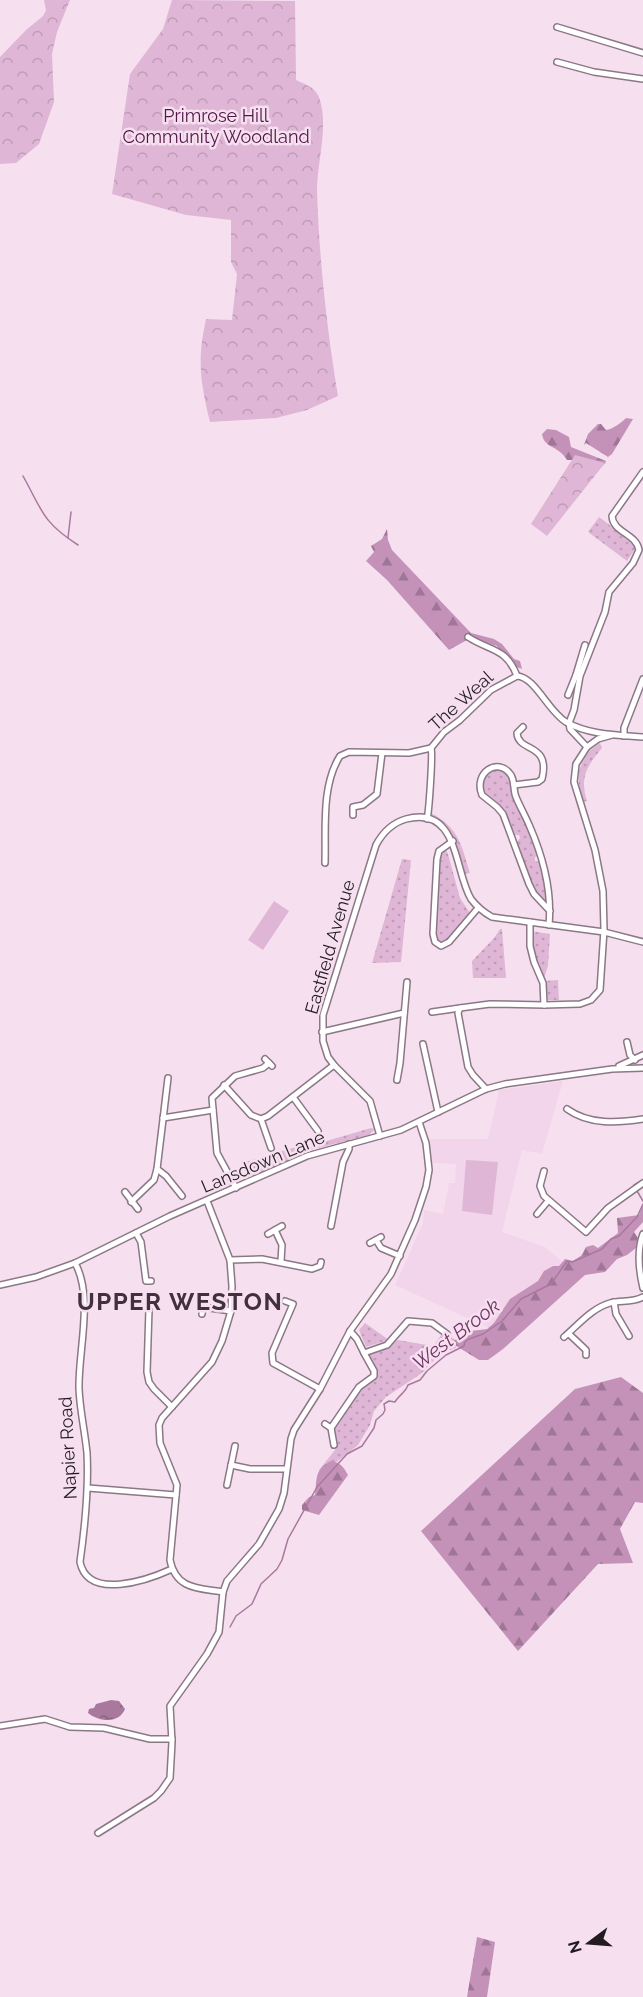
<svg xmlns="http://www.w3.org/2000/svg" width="643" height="1997" viewBox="0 0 643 1997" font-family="Raleway,sans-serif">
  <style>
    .built { fill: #f2d5eb }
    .grass { fill: url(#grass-dots) }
    .forest { fill: url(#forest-firs) }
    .park { fill: url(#park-crowns) }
    .pitch { fill: #dfb6d5 }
    .water { fill: url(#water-ripples) }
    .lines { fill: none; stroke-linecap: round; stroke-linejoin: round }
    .stream { stroke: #a9789d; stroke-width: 1.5 }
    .minor-casing { stroke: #8b7786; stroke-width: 8 }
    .minor { stroke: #fff; stroke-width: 5 }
    .labels { text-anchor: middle; stroke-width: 5; stroke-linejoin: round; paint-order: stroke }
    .park-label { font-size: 18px; fill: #521648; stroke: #f6e0f0 }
    .street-label { font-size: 18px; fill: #231b21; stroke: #f6e0f0 }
    .water-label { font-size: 20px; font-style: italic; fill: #723466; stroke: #f6e0f0 }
    .district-label { font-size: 24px; font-weight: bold; letter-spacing: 1.5px; fill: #41303d; stroke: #f6e0f0 }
  </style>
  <defs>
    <pattern id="grass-dots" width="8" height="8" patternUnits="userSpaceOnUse" patternTransform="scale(1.5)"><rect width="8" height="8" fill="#dfb6d5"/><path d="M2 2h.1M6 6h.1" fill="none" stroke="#bf9cb7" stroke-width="1.8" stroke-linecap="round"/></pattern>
    <pattern id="forest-firs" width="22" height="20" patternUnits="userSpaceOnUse" patternTransform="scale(1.5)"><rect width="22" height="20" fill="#c492b8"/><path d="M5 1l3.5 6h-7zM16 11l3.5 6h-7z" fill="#9f7695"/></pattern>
    <pattern id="park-crowns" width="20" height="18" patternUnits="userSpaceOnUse" patternTransform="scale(1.5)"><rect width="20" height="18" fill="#dfb6d5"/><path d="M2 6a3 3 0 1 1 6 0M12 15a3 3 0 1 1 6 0" fill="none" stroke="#bf9cb7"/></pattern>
    <pattern id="water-ripples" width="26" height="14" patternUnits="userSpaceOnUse" patternTransform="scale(1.5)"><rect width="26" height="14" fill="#a9789d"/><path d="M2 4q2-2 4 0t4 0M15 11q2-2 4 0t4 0" fill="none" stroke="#896280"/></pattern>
  </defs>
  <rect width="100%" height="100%" fill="#f6e0f0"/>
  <polygon class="built" points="563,1081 542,1154 522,1150 502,1232 545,1247 564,1263 489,1328 395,1285 423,1223 424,1210 443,1214 449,1183 455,1183 456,1164 432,1163 430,1139 488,1139 499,1090"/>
  <g class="grass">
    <polygon points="599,517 632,542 635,549 627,561 588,532"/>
    <path d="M600,743L602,748C588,765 579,777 587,801L583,802C575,778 577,757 600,743Z"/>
    <path d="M491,769L502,770L510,777L538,856L535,857V861L540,862L544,875L547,905C529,888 525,865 517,842L520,838L519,835H514C510,826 507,815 500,807C492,796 481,796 481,780Z"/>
    <path d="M431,813C459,828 461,844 470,873L465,874C459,851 456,830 433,819Z"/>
    <polygon points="445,848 448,854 460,898 470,913 447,940 443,942 438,941 435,936 441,856"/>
    <polygon points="402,859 411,860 401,962 372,963"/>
    <polygon points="500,929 502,929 506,978 473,978 472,961 494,938"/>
    <polygon points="531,931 550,934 548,966 544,978 533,952"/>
    <polygon points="558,980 559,1000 548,1000 545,981"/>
    <polygon points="371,1128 375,1129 369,1135 310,1150 252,1175 243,1163 299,1146 302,1151 323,1142"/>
    <polygon points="365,1323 389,1340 366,1347 359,1330"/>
    <polygon points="442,1334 446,1338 449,1335 454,1339 456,1348 445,1352 433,1361 422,1373 386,1397 374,1411 370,1425 358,1445 323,1473 319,1470 335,1450 335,1427 361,1389 377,1377 377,1370 368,1355 398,1340 433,1346"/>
  </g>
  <g class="forest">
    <path d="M626,418L633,419L612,454L608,457L586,443L584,445L588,434L598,424H601L606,430C613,429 621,423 626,418Z"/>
    <path d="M547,429L556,430L569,437L571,447L606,461L605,464L585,460H567C565,457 563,454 560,452C552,445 544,446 542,434Z"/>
    <polygon points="387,529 388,540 392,550 471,633 494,639 502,644 514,659 520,661 522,669 512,665 497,646 475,639 467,640 449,650 387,580 366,561 374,552 371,546 382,539"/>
    <polygon points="643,1204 643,1222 634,1232 638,1238 636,1248 627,1255 617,1259 605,1272 585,1275 503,1349 488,1360 479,1360 453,1344 453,1341 471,1331 487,1329 494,1323 510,1299 538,1281 544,1271 553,1266 559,1266 565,1259 573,1261 582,1255 586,1247 593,1245 598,1248 618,1233 617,1218 639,1215"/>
    <polygon points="621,1377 643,1393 643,1503 635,1502 620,1529 633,1563 598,1564 518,1651 421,1531 575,1389"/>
    <path d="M331,1461C341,1463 343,1466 348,1475L319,1515L302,1510V1505L309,1497L315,1495C317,1480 314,1469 331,1461Z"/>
    <polygon points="477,1937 495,1942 487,1997 467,1997"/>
  </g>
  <g class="park">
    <polygon points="44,0 70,0 57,32 52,54 54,102 39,144 16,163 0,164 0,57 26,30 43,16 46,10"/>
    <path d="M172,0L295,1L296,80C304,84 313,86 318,95C330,122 317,162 317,190C319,258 327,330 338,396L307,410L276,418L210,422C200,381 197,360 206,319L232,320L237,274L231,262V220L186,215L112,194L130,74L163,29Z"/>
    <polygon points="575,455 605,463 547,536 531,524"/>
  </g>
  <g class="pitch">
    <polygon points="274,901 289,911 263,950 248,940"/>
    <polygon points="466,1160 498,1162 492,1215 462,1211"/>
  </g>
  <path class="water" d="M111,1700L119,1701L125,1709C119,1724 99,1722 88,1713L89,1709L94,1708L96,1704Z"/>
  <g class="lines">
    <g class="stream">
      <path d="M23,476C42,510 42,522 78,545"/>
      <polyline points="68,538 71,512"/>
      <polyline points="635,1187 634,1185 643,1180"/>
      <polyline points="637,1191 643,1201"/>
      <path d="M230,1627L236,1616L252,1604L261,1584L277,1569L282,1560L288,1539L317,1487L347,1454L362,1446L374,1428L376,1420L383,1414L385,1410L384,1404L389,1401L395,1402C398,1396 406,1392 408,1385L420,1380L427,1371L446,1355L464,1346L465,1342L469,1339L483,1334L502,1321L521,1299L551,1284L567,1261L572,1262L602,1249L611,1239L619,1236L637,1217L643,1204"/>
    </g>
    <defs>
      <g id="minor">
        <polyline points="557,27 643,53"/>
        <polyline points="557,62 594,72 643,79"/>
        <path d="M468,637C489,651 506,647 517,676"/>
        <polyline points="578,675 576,675 585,645"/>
        <polyline points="568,695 576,675"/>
        <path d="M569,723L574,710L580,676L605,612L609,592L633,563L639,550C636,533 613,533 612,516L643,472"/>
        <polyline points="569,723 570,729 587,747"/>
        <polyline points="624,736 624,728 643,679"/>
        <path d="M514,785L538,782L542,779C551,742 518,753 517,733L523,727"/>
        <polyline points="353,815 353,807 363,805 377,794 382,753"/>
        <path d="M427,819C429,812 433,753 431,748L444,732L460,720L491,690L517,676C535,677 548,711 566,722C589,735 617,735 643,737"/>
        <polyline points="453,841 439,851 437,859 433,934 435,942 441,946 449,942 478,908"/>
        <path d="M325,863C326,829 321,786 340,756L349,752L409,753L431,748"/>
        <polyline points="530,922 530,946 534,962 543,983 544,1005"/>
        <path d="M549,925C552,892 543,857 530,827C526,817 520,807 516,797C513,790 515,782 511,775C498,756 473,773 482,795L497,807L503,814L529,884L534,894L550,911"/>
        <polyline points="432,1012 460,1008"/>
        <polyline points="322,1032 404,1013"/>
        <polyline points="627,1042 630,1055 635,1060"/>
        <polyline points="423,1044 438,1112"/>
        <polyline points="265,1059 272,1066"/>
        <polyline points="619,1066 643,1055"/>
        <polyline points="397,1080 400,1063 407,982"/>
        <polyline points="224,1085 251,1115 261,1119 268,1116 334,1065"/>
        <polyline points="486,1089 473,1075 468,1067 458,1013 460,1008 490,1004 544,1005 580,1004 591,1000 600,990 604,930 603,891 595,850 574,782 576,764 587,747 598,739 612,735"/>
        <polyline points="293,1097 318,1131"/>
        <path d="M567,1109C589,1125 618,1123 643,1119"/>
        <polyline points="163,1118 213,1110"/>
        <polyline points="261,1119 271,1148"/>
        <path d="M380,1136L370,1101L334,1065L328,1057L323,1041V1015L376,845C383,832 392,823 406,819C459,805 454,871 471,899C477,907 483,912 492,917L604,932L643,942"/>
        <polyline points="157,1169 166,1176 182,1196"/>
        <polyline points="544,1171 540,1186 544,1196 586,1232 608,1208 643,1183"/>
        <polyline points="236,1188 217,1153 212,1098 235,1076 263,1068 269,1063"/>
        <polyline points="125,1192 138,1209"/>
        <path d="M207,1201L230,1260L232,1286L231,1311L222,1341L212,1362L162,1418L159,1425L160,1443L177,1485L170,1560C176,1590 199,1588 223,1592"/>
        <polyline points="131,1202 154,1180 157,1169 168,1078"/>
        <polyline points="537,1214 548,1201"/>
        <polyline points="331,1226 343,1162 349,1149 349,1144"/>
        <polyline points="275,1230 282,1245 281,1261"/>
        <polyline points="136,1233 141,1242 146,1281 151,1281"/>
        <polyline points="268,1234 282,1226"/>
        <path d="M643,1234C637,1250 639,1271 643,1288"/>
        <polyline points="376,1240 381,1248 400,1256"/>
        <polyline points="370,1243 381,1237"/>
        <polyline points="230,1260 262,1259 312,1269 320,1266 321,1262"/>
        <path d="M75,1263C94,1297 78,1351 79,1389C80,1411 85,1432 87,1453C89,1490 85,1526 80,1562C88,1601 148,1580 172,1569"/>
        <polyline points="0,1285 36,1277 75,1263 170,1216 307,1156 401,1130 486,1089 505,1084 612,1069 643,1068"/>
        <polyline points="285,1301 293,1304 272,1353 273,1363 320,1389"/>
        <polyline points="614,1302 616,1314 629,1336"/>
        <polyline points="203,1307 231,1311"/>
        <polyline points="149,1309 147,1372 149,1382 154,1389 172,1407"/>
        <polyline points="202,1314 204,1300"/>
        <polyline points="350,1331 357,1339 364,1353 387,1345 408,1321 432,1323 447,1334"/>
        <polyline points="569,1334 586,1350 586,1355"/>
        <path d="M564,1337C578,1325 592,1308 610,1303C621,1300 632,1303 643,1297"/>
        <polyline points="325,1424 331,1428 334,1445"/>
        <polyline points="331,1428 359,1387 374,1376 374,1371 364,1353"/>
        <polyline points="231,1465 250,1469 285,1469"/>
        <polyline points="227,1485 235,1446"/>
        <polyline points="88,1488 176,1495"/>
        <polyline points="0,1726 45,1719 70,1727 104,1728 150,1739 172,1739"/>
        <polyline points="98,1833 154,1798 161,1791 170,1778 172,1742 170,1706 207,1654 219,1632 223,1592 227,1581 259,1544 279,1509 284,1493 291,1439 294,1430 320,1389 350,1331 391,1274 415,1220 426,1187 429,1170 426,1143 419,1122"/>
      </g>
    </defs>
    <use href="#minor" class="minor-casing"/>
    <use href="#minor" class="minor"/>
  </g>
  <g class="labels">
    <g class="park-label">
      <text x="216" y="122">Primrose Hill<tspan x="216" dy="21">Community Woodland</tspan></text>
    </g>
    <g class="street-label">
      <text transform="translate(461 701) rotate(-42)" y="6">The Weal</text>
      <text transform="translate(330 947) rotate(-74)" y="6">Eastfield Avenue</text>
      <text transform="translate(263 1162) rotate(-23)" y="6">Lansdown Lane</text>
      <text transform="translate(68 1448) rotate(-93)" y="6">Napier Road</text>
    </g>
    <g class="water-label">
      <text transform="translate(456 1334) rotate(-37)" y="7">West Brook</text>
    </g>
    <g class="district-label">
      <text x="180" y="1310">UPPER WESTON</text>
    </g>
  </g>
  <g transform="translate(589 1943) rotate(254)" stroke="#f6e0f0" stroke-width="4.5" paint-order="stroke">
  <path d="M0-4.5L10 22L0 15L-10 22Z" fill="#231b21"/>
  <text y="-9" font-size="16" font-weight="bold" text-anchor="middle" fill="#231b21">N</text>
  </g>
</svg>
